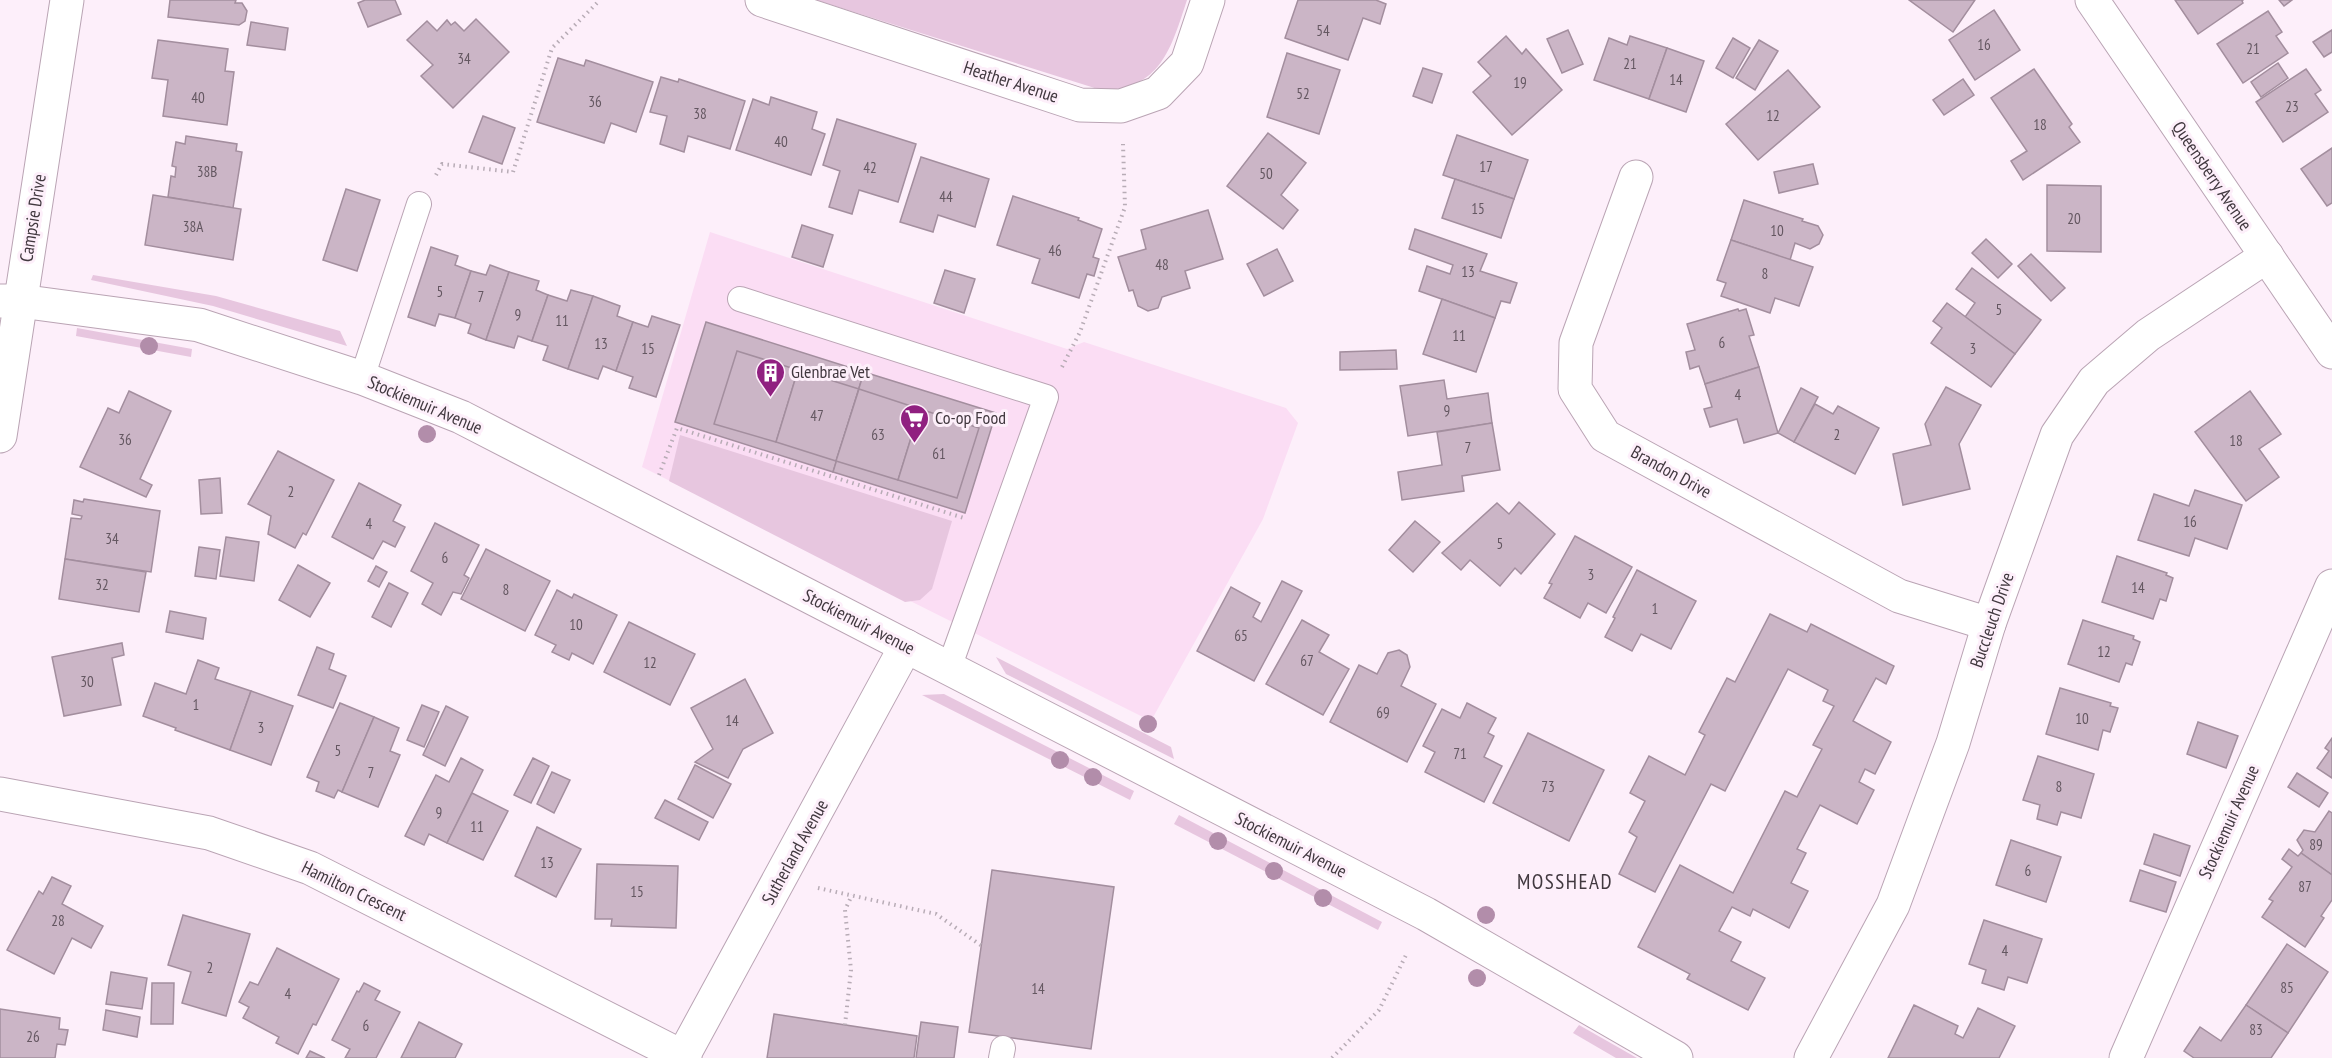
<svg xmlns="http://www.w3.org/2000/svg" width="2332" height="1058" viewBox="0 0 2332 1058" font-family="'PT Sans Narrow',sans-serif">
  <style>
    .built { fill: #fbddf4 }
    .green { fill: #e7c6df }
    .building { fill: #cbb5c6; stroke: #a38e9e; stroke-width: 1.5 }
    .lines { fill: none; stroke-linecap: round; stroke-linejoin: round }
    .lane-casing { stroke: #baa4b4; stroke-width: 26 }
    .street-casing { stroke: #baa4b4; stroke-width: 35 }
    .path { stroke: #b8acb6; stroke-width: 4; stroke-dasharray: 1.5 4.5; stroke-linecap: butt }
    .lane { stroke: #fff; stroke-width: 24 }
    .street { stroke: #fff; stroke-width: 33 }
    .tree { fill: #b28daa }
    .labels { text-anchor: middle; stroke-width: 6; stroke-linejoin: round; paint-order: stroke }
    .number-label { font-size: 15px; fill: #645761 }
    .street-label { font-size: 18px; fill: #41383f; stroke: #fdeffa }
    .poi-label { font-size: 18px; fill: #41383f; stroke: #fdeffa; text-anchor: start }
    .quarter-label { font-size: 21px; letter-spacing: 1.5px; fill: #41383f; stroke: #fdeffa }
  </style>
  <rect width="100%" height="100%" fill="#fdeffa"/>
  <polygon class="built" points="710,232 1067,349 1084,342 1286,408 1298,423 1263,519 1151,721 642,467"/>
  <g class="green">
    <path d="M816,0H1187C1171,48 1161,90 1101,90Z"/>
    <polygon points="93,275 216,296 340,331 347,346 213,306 91,280"/>
    <polygon points="77,328 192,349 191,357 76,336"/>
    <polygon points="680,435 952,521 932,589 920,600 905,602 669,481"/>
    <polygon points="996,657 1171,747 1174,759 1006,674"/>
    <polygon points="944,694 1134,791 1130,800 922,695"/>
    <polygon points="1179,815 1382,922 1378,930 1174,824"/>
    <polygon points="1579,1025 1637,1058 1616,1058 1573,1033"/>
  </g>
  <g class="building">
    <polygon points="170,0 236,0 235,3 242,3 247,11 245,21 239,25 168,17"/>
    <polygon points="365,0 395,0 401,14 368,27 358,3"/>
    <polygon points="1298,0 1376,0 1386,4 1380,24 1363,18 1348,60 1285,38"/>
    <polygon points="1909,0 1975,0 1953,32"/>
    <polygon points="2175,0 2243,0 2242,1 2243,3 2198,34"/>
    <polygon points="2279,0 2292,0 2284,6"/>
    <polygon points="1994,10 2020,50 1975,80 1949,40"/>
    <polygon points="2268,11 2282,32 2276,36 2288,53 2243,83 2217,44"/>
    <polygon points="476,19 509,52 453,108 421,76 433,65 407,40 427,21 437,31 447,20 451,25 455,22 464,31"/>
    <polygon points="251,22 288,28 285,50 247,45"/>
    <polygon points="1568,30 1583,64 1562,73 1547,39"/>
    <polygon points="2332,30 2332,52 2324,57 2313,42"/>
    <polygon points="1506,36 1522,54 1526,49 1562,90 1512,135 1473,92 1491,76 1478,62"/>
    <polygon points="1630,36 1667,48 1649,99 1594,80 1609,38 1627,45"/>
    <polygon points="1733,38 1750,48 1733,78 1716,68"/>
    <polygon points="158,40 228,49 225,71 234,72 227,125 163,116 168,80 152,78"/>
    <polygon points="1759,40 1778,51 1755,90 1736,78"/>
    <polygon points="1667,48 1704,61 1686,112 1649,99"/>
    <polygon points="1287,53 1340,70 1319,134 1267,117"/>
    <polygon points="558,58 584,66 586,60 653,82 636,132 611,123 604,143 537,122"/>
    <polygon points="2278,63 2288,78 2261,97 2251,82"/>
    <polygon points="1423,68 1442,74 1432,103 1413,96"/>
    <polygon points="2034,69 2072,124 2069,127 2080,142 2023,180 2011,161 2027,151 1991,98"/>
    <polygon points="2306,69 2321,90 2315,94 2328,112 2283,142 2256,102"/>
    <polygon points="1788,70 1820,107 1758,160 1726,124"/>
    <polygon points="661,77 678,82 679,79 745,101 730,149 688,136 684,152 660,144 667,116 650,112"/>
    <polygon points="1963,79 1974,95 1944,115 1933,100"/>
    <polygon points="771,97 817,112 812,129 825,134 811,175 736,150 753,99 769,105"/>
    <polygon points="483,116 515,128 502,164 469,152"/>
    <polygon points="837,119 916,144 898,202 859,190 852,214 829,207 840,171 823,165"/>
    <polygon points="1268,133 1306,163 1281,195 1298,210 1283,229 1227,186"/>
    <polygon points="1457,135 1528,160 1514,199 1443,175"/>
    <polygon points="186,136 237,144 236,151 242,152 233,208 168,197 171,176 175,177 176,167 172,166 176,142 185,144"/>
    <polygon points="2332,148 2332,203 2327,206 2301,169"/>
    <polygon points="921,157 989,179 975,227 938,215 933,232 900,222"/>
    <polygon points="1813,164 1818,184 1779,193 1774,172"/>
    <polygon points="1455,179 1514,199 1501,238 1442,218"/>
    <polygon points="2047,185 2101,186 2101,252 2047,251"/>
    <polygon points="346,189 380,200 357,271 323,260"/>
    <polygon points="153,195 241,209 233,260 145,245"/>
    <polygon points="1013,196 1079,218 1078,220 1102,229 1093,257 1099,259 1094,276 1087,274 1079,298 1032,283 1040,259 997,245"/>
    <polygon points="1744,200 1803,219 1802,221 1818,226 1823,235 1819,244 1810,249 1795,243 1790,260 1731,240"/>
    <polygon points="1208,210 1223,259 1185,271 1190,288 1162,297 1158,308 1148,311 1138,306 1133,290 1129,291 1118,257 1146,249 1141,230"/>
    <polygon points="802,225 833,235 823,267 792,257"/>
    <polygon points="1415,229 1487,254 1480,271 1517,283 1510,303 1501,301 1495,318 1419,291 1427,266 1450,274 1453,265 1409,249"/>
    <polygon points="1986,239 2012,264 1998,278 1972,253"/>
    <polygon points="1731,240 1813,267 1799,306 1775,298 1770,313 1721,296 1726,283 1717,280"/>
    <polygon points="431,247 458,256 455,265 471,271 455,318 439,314 435,326 408,317"/>
    <polygon points="1277,249 1293,281 1264,296 1247,264"/>
    <polygon points="2031,254 2065,288 2051,301 2018,266"/>
    <polygon points="490,265 509,272 486,340 468,333 471,324 455,318 471,271 486,275"/>
    <polygon points="1972,268 2041,320 2015,354 1965,317 1975,303 1956,289"/>
    <polygon points="945,270 975,279 964,313 934,303"/>
    <polygon points="509,272 539,281 536,290 548,295 532,341 518,336 514,348 486,340"/>
    <polygon points="571,290 593,296 568,369 543,360 548,346 532,341 548,295 567,301"/>
    <polygon points="593,296 620,306 617,316 633,322 616,371 603,366 598,379 568,369"/>
    <polygon points="1442,299 1495,318 1476,372 1423,354"/>
    <polygon points="1947,303 2015,354 1991,387 1931,343 1942,328 1933,321"/>
    <polygon points="1738,309 1739,311 1746,309 1754,335 1749,336 1759,367 1705,384 1699,366 1690,369 1686,352 1695,350 1687,324"/>
    <polygon points="652,316 680,325 656,397 629,388 633,377 616,371 633,322 648,327"/>
    <polygon points="706,322 864,372 833,472 675,422"/>
    <polygon points="1396,350 1397,369 1340,370 1340,352"/>
    <polygon points="737,351 798,370 776,442 714,424"/>
    <polygon points="1759,367 1778,433 1744,443 1737,419 1710,427 1704,409 1712,407 1705,384"/>
    <polygon points="798,370 859,389 836,461 776,442"/>
    <polygon points="864,372 996,413 965,513 833,472"/>
    <polygon points="1444,380 1447,399 1488,393 1492,423 1408,436 1400,386"/>
    <polygon points="1946,387 1981,405 1959,444 1970,489 1903,505 1893,454 1931,445 1925,424"/>
    <polygon points="1801,388 1818,397 1794,442 1778,433"/>
    <polygon points="859,389 920,409 898,480 836,461"/>
    <polygon points="129,391 171,411 140,479 152,485 146,497 80,467 108,408 119,413"/>
    <polygon points="2250,391 2281,434 2259,449 2279,477 2246,501 2195,432"/>
    <polygon points="1815,404 1833,414 1838,406 1879,428 1855,474 1794,442"/>
    <polygon points="920,409 979,428 957,498 898,480"/>
    <polygon points="1492,423 1500,470 1462,476 1464,491 1402,500 1398,472 1442,465 1437,432"/>
    <polygon points="278,451 334,480 306,535 303,533 295,548 268,534 271,516 248,504"/>
    <polygon points="220,478 222,513 201,514 199,480"/>
    <polygon points="359,483 401,505 393,521 405,527 395,547 383,541 373,559 332,537"/>
    <polygon points="2195,490 2242,505 2227,549 2195,538 2189,556 2138,540 2154,494 2189,506"/>
    <polygon points="84,499 160,511 151,572 65,559 71,518 81,519 82,516 72,514 74,500 83,502"/>
    <polygon points="1519,502 1555,534 1521,574 1515,568 1500,586 1470,560 1461,570 1442,553 1497,503 1509,514"/>
    <polygon points="1415,521 1440,542 1413,572 1389,550"/>
    <polygon points="435,523 479,545 464,575 469,578 461,594 453,592 441,615 422,604 433,583 411,571"/>
    <polygon points="1575,536 1632,567 1606,613 1588,603 1580,618 1544,598 1552,584 1549,583"/>
    <polygon points="226,537 259,542 254,581 220,576"/>
    <polygon points="199,547 220,550 216,579 195,576"/>
    <polygon points="486,549 550,581 525,631 461,599"/>
    <polygon points="2117,556 2167,573 2166,575 2173,578 2166,601 2160,599 2153,619 2102,602"/>
    <polygon points="65,559 146,572 139,612 59,599"/>
    <polygon points="298,565 330,583 310,617 279,600"/>
    <polygon points="376,566 387,572 379,587 368,581"/>
    <polygon points="1637,570 1696,601 1671,649 1641,634 1632,651 1605,637 1615,618 1613,617"/>
    <polygon points="1282,581 1302,591 1254,681 1197,651 1231,587 1260,603 1253,617 1261,622"/>
    <polygon points="389,583 408,593 391,627 372,617"/>
    <polygon points="557,590 572,598 574,594 617,615 593,664 572,653 569,660 552,652 556,645 535,635"/>
    <polygon points="170,611 206,618 203,639 166,632"/>
    <polygon points="1770,614 1807,632 1811,624 1894,666 1886,684 1876,678 1853,721 1891,742 1875,774 1865,769 1859,782 1874,790 1857,824 1820,805 1797,849 1806,853 1791,883 1808,891 1789,928 1753,909 1750,916 1732,907 1719,931 1741,942 1731,961 1765,978 1748,1010 1687,979 1690,974 1638,947 1680,865 1733,893 1785,791 1797,797 1822,749 1813,745 1834,706 1823,701 1828,690 1788,669 1725,791 1711,784 1655,892 1619,874 1637,837 1629,832 1645,801 1630,793 1649,756 1685,775 1705,735 1699,732 1727,678 1735,682"/>
    <polygon points="1302,620 1329,635 1319,652 1349,669 1323,715 1266,684"/>
    <polygon points="2083,620 2134,636 2133,639 2140,642 2132,665 2126,663 2119,682 2068,664"/>
    <polygon points="629,622 695,654 670,705 604,672"/>
    <polygon points="122,643 124,655 112,658 121,705 64,716 52,657"/>
    <polygon points="317,647 334,654 329,669 346,676 333,708 298,695"/>
    <polygon points="1399,650 1407,655 1410,667 1401,686 1436,704 1407,762 1330,722 1359,665 1377,674 1388,653"/>
    <polygon points="198,660 219,668 215,679 251,691 230,750 175,730 176,728 143,716 155,683 186,694"/>
    <polygon points="745,679 773,733 743,749 728,778 695,762 713,749 691,708"/>
    <polygon points="2060,688 2111,703 2110,706 2118,708 2110,732 2103,730 2098,750 2046,734"/>
    <polygon points="251,691 293,706 271,765 230,750"/>
    <polygon points="340,703 374,717 342,792 338,790 334,798 316,791 319,782 307,777"/>
    <polygon points="1467,703 1496,718 1488,733 1494,736 1484,757 1502,766 1484,802 1425,772 1435,752 1423,746 1442,709 1460,718"/>
    <polygon points="422,705 439,712 424,747 407,740"/>
    <polygon points="446,706 468,717 445,766 423,755"/>
    <polygon points="374,717 399,728 390,751 400,755 378,807 342,792"/>
    <polygon points="2198,722 2238,736 2226,768 2187,754"/>
    <polygon points="1528,733 1604,770 1569,841 1493,803"/>
    <polygon points="2332,738 2332,778 2317,768 2329,751 2325,748"/>
    <polygon points="2038,756 2094,774 2081,818 2061,812 2057,825 2037,819 2040,805 2023,800"/>
    <polygon points="461,758 483,770 447,843 429,834 424,845 405,836 436,775 449,782"/>
    <polygon points="533,758 549,766 531,803 514,795"/>
    <polygon points="695,765 731,784 713,818 678,799"/>
    <polygon points="552,772 570,780 554,813 537,804"/>
    <polygon points="2297,773 2328,793 2319,807 2288,787"/>
    <polygon points="472,793 508,811 483,860 447,843"/>
    <polygon points="665,800 708,822 699,840 655,818"/>
    <polygon points="2329,811 2332,813 2332,875 2301,853 2303,850 2297,840 2304,830 2315,832"/>
    <polygon points="537,827 581,849 556,897 515,876"/>
    <polygon points="2154,834 2190,846 2180,876 2144,864"/>
    <polygon points="2011,840 2061,857 2046,902 1996,885"/>
    <polygon points="2289,849 2298,856 2301,853 2332,875 2332,900 2321,916 2324,918 2305,947 2262,917 2273,901 2269,899 2292,867 2282,859"/>
    <polygon points="597,864 678,866 676,928 611,926 612,919 595,919"/>
    <polygon points="992,870 1114,887 1091,1049 969,1032"/>
    <polygon points="2140,870 2176,882 2166,912 2130,901"/>
    <polygon points="52,877 71,886 62,904 103,926 91,948 72,938 54,974 7,950 39,891 43,894"/>
    <polygon points="183,915 250,934 226,1016 182,1003 191,972 168,965"/>
    <polygon points="1984,920 2042,939 2027,983 2008,977 2004,990 1982,983 1986,970 1969,964"/>
    <polygon points="2287,944 2328,972 2288,1033 2246,1005"/>
    <polygon points="277,948 339,979 316,1025 313,1024 298,1054 276,1043 279,1037 243,1018 249,1007 239,1002 250,982 258,985"/>
    <polygon points="111,972 147,978 142,1009 106,1004"/>
    <polygon points="152,983 174,983 173,1024 151,1024"/>
    <polygon points="364,983 380,991 375,1000 400,1012 376,1058 345,1058 350,1049 332,1040 357,991 359,992"/>
    <polygon points="1914,1005 1958,1026 1955,1034 1963,1038 1978,1008 2015,1026 1999,1058 1888,1058"/>
    <polygon points="2246,1005 2288,1033 2271,1058 2194,1058 2184,1051 2200,1027 2221,1041"/>
    <polygon points="0,1009 60,1018 59,1029 68,1030 65,1045 57,1044 55,1058 0,1058"/>
    <polygon points="106,1010 140,1017 137,1037 103,1030"/>
    <polygon points="774,1014 917,1036 914,1058 767,1058"/>
    <polygon points="419,1022 462,1044 455,1058 401,1058"/>
    <polygon points="921,1022 958,1027 954,1058 916,1058"/>
    <polygon points="310,1051 325,1058 306,1058"/>
  </g>
  <g class="lines">
    <defs>
      <g id="lane">
        <polyline points="740,299 1046,397 949,668"/>
        <polyline points="362,378 419,204"/>
        <polyline points="1001,1058 1003,1048"/>
      </g>
      <g id="street">
        <polyline points="762,0 1080,105 1121,106 1158,93 1187,63 1208,0"/>
        <polyline points="2092,0 2332,352"/>
        <polyline points="1636,177 1576,343 1575,389 1605,436 1899,596 1989,624"/>
        <polyline points="0,301 20,301 199,325 362,378 461,417 1426,914 1676,1058"/>
        <polyline points="0,436 67,0"/>
        <polyline points="0,794 209,833 310,868 685,1058"/>
        <polyline points="682,1058 906,646"/>
        <polyline points="1811,1058 1893,905 1953,743 1989,624 2057,435 2094,381 2148,335 2267,256"/>
        <polyline points="2126,1058 2332,586"/>
      </g>
    </defs>
    <use href="#lane" class="lane-casing"/>
    <use href="#street" class="street-casing"/>
    <g class="path">
      <polyline points="436,175 442,164 513,172 552,48 600,0"/>
      <polyline points="1062,367 1080,332 1125,207 1123,144"/>
      <polyline points="659,475 677,428 964,518"/>
      <polyline points="818,888 936,914 982,946"/>
      <polyline points="845,1025 851,970 845,910 852,895"/>
      <polyline points="1332,1058 1379,1010 1407,953"/>
    </g>
    <use href="#lane" class="lane"/>
    <use href="#street" class="street"/>
  </g>
  <g class="tree">
    <circle cx="149" cy="346" r="9"/>
    <circle cx="427" cy="434" r="9"/>
    <circle cx="1148" cy="724" r="9"/>
    <circle cx="1060" cy="760" r="9"/>
    <circle cx="1093" cy="777" r="9"/>
    <circle cx="1218" cy="841" r="9"/>
    <circle cx="1274" cy="871" r="9"/>
    <circle cx="1323" cy="898" r="9"/>
    <circle cx="1486" cy="915" r="9"/>
    <circle cx="1477" cy="978" r="9"/>
  </g>
  <defs>
    <symbol id="building-pin" viewBox="-11 -11 22 30"><path d="M0 17L-7.5 6A9.5 9.5 0 1 1 7.5 6Z" fill="#902080" stroke="#fdeffa"/><path d="M-4-6H4V6H1V3H-1V6H-4ZM-2.5-4.3h1.7v1.8h-1.7ZM.8-4.3h1.7v1.8H.8ZM-2.5-1h1.7V.8h-1.7ZM.8-1h1.7V.8H.8Z" fill="#fff"/></symbol>
    <symbol id="supermarket-pin" viewBox="-11 -11 22 30"><path d="M0 17L-7.5 6A9.5 9.5 0 1 1 7.5 6Z" fill="#902080" stroke="#fdeffa"/><path d="M-6-5.5h2.5l.6 2H6L4.5 2H-2.5L-4.4-4H-6ZM-1.5 3.2a1.3 1.3 0 1 0 .1 0ZM3 3.2a1.3 1.3 0 1 0 .1 0Z" fill="#fff"/></symbol>
  </defs>
  <g fill-rule="evenodd">
    <use href="#building-pin" x="754" y="356" width="33" height="45"/>
    <use href="#supermarket-pin" x="898" y="402" width="33" height="45"/>
  </g>
  <g class="labels">
    <g class="number-label">
      <text x="1323" y="36">54</text>
      <text x="1984" y="50">16</text>
      <text x="2253" y="54">21</text>
      <text x="464" y="64">34</text>
      <text x="1630" y="69">21</text>
      <text x="1676" y="85">14</text>
      <text x="1520" y="88">19</text>
      <text x="1303" y="99">52</text>
      <text x="198" y="103">40</text>
      <text x="595" y="107">36</text>
      <text x="2292" y="112">23</text>
      <text x="700" y="119">38</text>
      <text x="1773" y="121">12</text>
      <text x="2040" y="130">18</text>
      <text x="781" y="147">40</text>
      <text x="1486" y="172">17</text>
      <text x="870" y="173">42</text>
      <text x="207" y="177">38B</text>
      <text x="1266" y="179">50</text>
      <text x="946" y="202">44</text>
      <text x="1478" y="214">15</text>
      <text x="2074" y="224">20</text>
      <text x="193" y="232">38A</text>
      <text x="1777" y="236">10</text>
      <text x="1055" y="256">46</text>
      <text x="1162" y="270">48</text>
      <text x="1468" y="277">13</text>
      <text x="1765" y="279">8</text>
      <text x="440" y="297">5</text>
      <text x="481" y="302">7</text>
      <text x="1999" y="315">5</text>
      <text x="518" y="320">9</text>
      <text x="562" y="326">11</text>
      <text x="1459" y="341">11</text>
      <text x="1722" y="348">6</text>
      <text x="601" y="349">13</text>
      <text x="648" y="354">15</text>
      <text x="1973" y="354">3</text>
      <text x="1738" y="400">4</text>
      <text x="1447" y="416">9</text>
      <text x="817" y="421">47</text>
      <text x="878" y="440">63</text>
      <text x="1837" y="440">2</text>
      <text x="125" y="445">36</text>
      <text x="2236" y="446">18</text>
      <text x="1468" y="453">7</text>
      <text x="939" y="459">61</text>
      <text x="291" y="497">2</text>
      <text x="2190" y="527">16</text>
      <text x="369" y="529">4</text>
      <text x="112" y="544">34</text>
      <text x="1500" y="549">5</text>
      <text x="445" y="563">6</text>
      <text x="1591" y="580">3</text>
      <text x="102" y="590">32</text>
      <text x="2138" y="593">14</text>
      <text x="506" y="595">8</text>
      <text x="1655" y="614">1</text>
      <text x="576" y="630">10</text>
      <text x="1241" y="641">65</text>
      <text x="2104" y="657">12</text>
      <text x="1307" y="666">67</text>
      <text x="650" y="668">12</text>
      <text x="87" y="687">30</text>
      <text x="196" y="710">1</text>
      <text x="1383" y="718">69</text>
      <text x="2082" y="724">10</text>
      <text x="732" y="726">14</text>
      <text x="261" y="733">3</text>
      <text x="338" y="756">5</text>
      <text x="1460" y="759">71</text>
      <text x="371" y="778">7</text>
      <text x="1548" y="792">73</text>
      <text x="2059" y="792">8</text>
      <text x="439" y="818">9</text>
      <text x="477" y="832">11</text>
      <text x="2316" y="850">89</text>
      <text x="547" y="868">13</text>
      <text x="2028" y="876">6</text>
      <text x="2305" y="892">87</text>
      <text x="637" y="897">15</text>
      <text x="58" y="926">28</text>
      <text x="2005" y="956">4</text>
      <text x="210" y="973">2</text>
      <text x="2287" y="993">85</text>
      <text x="1038" y="994">14</text>
      <text x="288" y="999">4</text>
      <text x="366" y="1031">6</text>
      <text x="2256" y="1035">83</text>
      <text x="33" y="1042">26</text>
    </g>
    <g class="street-label">
      <text transform="translate(1011 82) rotate(18)" y="6">Heather Avenue</text>
      <text transform="translate(2212 176) rotate(56)" y="6">Queensberry Avenue</text>
      <text transform="translate(33 218) rotate(-81)" y="6">Campsie Drive</text>
      <text transform="translate(425 405) rotate(23)" y="6">Stockiemuir Avenue</text>
      <text transform="translate(1671 472) rotate(29)" y="6">Brandon Drive</text>
      <text transform="translate(1992 620) rotate(-71)" y="6">Buccleuch Drive</text>
      <text transform="translate(859 622) rotate(27)" y="6">Stockiemuir Avenue</text>
      <text transform="translate(2229 822) rotate(-66)" y="6">Stockiemuir Avenue</text>
      <text transform="translate(1291 845) rotate(27)" y="6">Stockiemuir Avenue</text>
      <text transform="translate(795 852) rotate(-61)" y="6">Sutherland Avenue</text>
      <text transform="translate(354 891) rotate(26)" y="6">Hamilton Crescent</text>
    </g>
    <g class="poi-label">
      <text x="791" y="378">Glenbrae Vet</text>
      <text x="935" y="424">Co-op Food</text>
    </g>
    <g class="quarter-label">
      <text x="1565" y="889">MOSSHEAD</text>
    </g>
  </g>
</svg>
